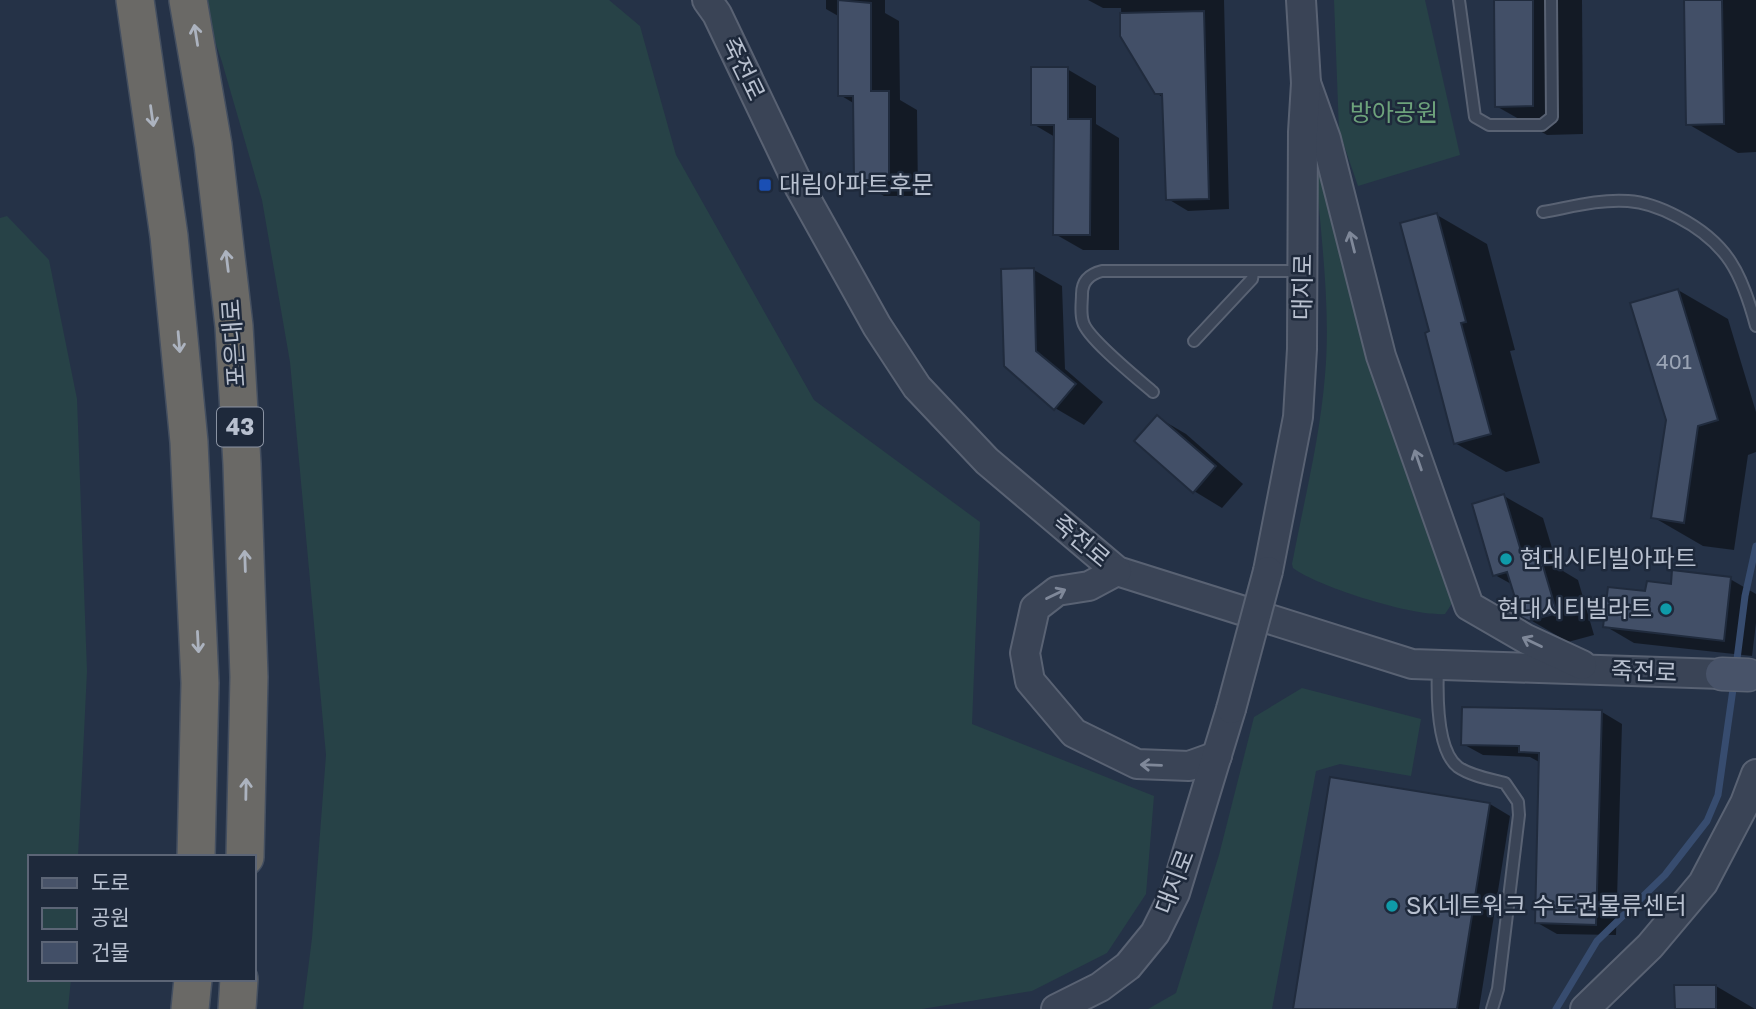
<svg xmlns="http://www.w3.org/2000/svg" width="1756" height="1009" viewBox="0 0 1756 1009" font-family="'Golos Text','Noto Sans KR',sans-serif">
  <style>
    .green { fill: #274247 }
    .shadow { fill: #0007 }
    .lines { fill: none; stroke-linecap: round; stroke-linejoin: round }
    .stream { stroke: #374c6f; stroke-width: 7 }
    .building { fill: #424f67; stroke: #202b3d; stroke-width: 2 }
    .service-casing { stroke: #596273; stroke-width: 14 }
    .tertiary-casing { stroke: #596273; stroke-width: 32 }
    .secondary-casing { stroke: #596273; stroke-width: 35 }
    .trunk-casing { stroke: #444f60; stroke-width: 40 }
    .service { stroke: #3a4456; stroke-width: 10 }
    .tertiary { stroke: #3a4456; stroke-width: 28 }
    .secondary { stroke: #485369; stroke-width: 32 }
    .trunk { stroke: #6a6966; stroke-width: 37 }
    .tertiary-bridge-casing { stroke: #596273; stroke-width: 32; stroke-linecap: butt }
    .tertiary-bridge { stroke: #3a4456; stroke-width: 28 }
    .oneway { stroke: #acb3bf }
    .oneway2 { stroke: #7f8899 }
    .transit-dot { fill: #1a4fb4; stroke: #1e293b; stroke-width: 2.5 }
    .culture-dot { fill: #0f9aa8; stroke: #1e293b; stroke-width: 2.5 }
    .labels { text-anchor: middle; stroke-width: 5; stroke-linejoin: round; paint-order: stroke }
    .number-label { font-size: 21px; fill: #9aa4b5 }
    .shield { fill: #1e293b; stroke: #8a93a3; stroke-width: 2 }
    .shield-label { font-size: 23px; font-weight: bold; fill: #b8c0cf }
    .street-label { font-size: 24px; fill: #b8c0cf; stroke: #1e293b }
    .park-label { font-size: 24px; fill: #6da27b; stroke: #1e293b }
    .poi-label { font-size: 24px; fill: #b8c0cf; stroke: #1e293b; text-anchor: start }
  </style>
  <rect width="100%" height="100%" fill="#253247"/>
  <g class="green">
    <polygon points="201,0 609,0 640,26 676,155 814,400 980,522 972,724 1154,796 1146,894 1107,953 1032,991 922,1009 303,1009 312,938 326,755 290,362 262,200 222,62"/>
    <polygon points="1334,0 1425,0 1460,155 1358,186 1339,131"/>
    <path d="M1318,169L1321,173L1331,217L1350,273L1381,403L1451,599V605L1445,614C1415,617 1318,587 1293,568L1292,564C1304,501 1320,438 1325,375C1331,311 1321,237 1316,173Z"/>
    <polygon points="7,216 49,260 77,399 87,671 78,857 30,857 30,979 71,979 68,1009 0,1009 0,218"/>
    <polygon points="1302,688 1421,719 1411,776 1340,764 1316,771 1272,1009 1148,1009 1176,993 1219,855 1254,717"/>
  </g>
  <g class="shadow">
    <polygon points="826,0 885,0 885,13 899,21 900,100 917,110 918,196 884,196 856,179 855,104 840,95 840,17 826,9"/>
    <polygon points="1088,0 1224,0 1229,209 1188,211 1168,199 1164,98 1156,93 1122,35 1121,8 1103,8"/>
    <polygon points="1496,0 1582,0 1583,134 1547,135 1496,106"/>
    <polygon points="1685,0 1756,0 1756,152 1738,153 1688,124"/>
    <polygon points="1067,69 1096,86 1096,124 1119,138 1119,250 1083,250 1055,234 1055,137 1033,124"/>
    <polygon points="1437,215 1487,244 1515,350 1510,351 1540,463 1506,472 1455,443 1432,333"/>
    <polygon points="1034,270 1062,286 1065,369 1103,402 1084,425 1055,408 1005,366"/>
    <polygon points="1678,290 1728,319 1756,412 1756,452 1748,455 1734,550 1703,546 1653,517 1668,420"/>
    <polygon points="1157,417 1186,434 1243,484 1222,508 1194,491"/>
    <polygon points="1504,496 1543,518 1558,568 1578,580 1594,635 1568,642 1522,615 1513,585 1495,575"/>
    <polygon points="1730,579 1756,594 1756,623 1752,656 1634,643 1605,626 1647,593"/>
    <polygon points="1602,712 1622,724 1616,935 1557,934 1536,922 1541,763 1530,757 1483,755 1463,744"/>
    <polygon points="1490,804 1510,816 1479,1009 1295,1009"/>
    <polygon points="1716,986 1755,1009 1676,1009"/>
  </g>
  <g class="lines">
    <g class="stream">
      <polyline points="1736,667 1745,596 1756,546"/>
      <polyline points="1556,1009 1597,941 1665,875 1707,821 1718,795 1734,682"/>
    </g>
  </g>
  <g class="building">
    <polygon points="838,0 871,3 871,91 889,91 889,180 854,180 853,96 838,96"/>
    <polygon points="1494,0 1533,0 1533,106 1495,107"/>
    <polygon points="1684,0 1722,0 1724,124 1686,125"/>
    <polygon points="1204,11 1209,199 1166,200 1162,94 1155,94 1120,36 1120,13"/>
    <polygon points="1031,67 1068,67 1068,119 1091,119 1090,235 1053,235 1054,125 1031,125"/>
    <polygon points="1437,213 1466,322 1461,323 1491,434 1454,444 1425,333 1429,331 1400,223"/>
    <polygon points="1034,268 1036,351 1076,384 1054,410 1004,366 1001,269"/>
    <polygon points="1678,289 1718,420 1698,426 1684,523 1651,518 1666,420 1630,303"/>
    <polygon points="1157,415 1216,466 1193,493 1134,441"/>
    <polygon points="1504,494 1524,561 1540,556 1557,613 1529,621 1521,617 1507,572 1493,576 1472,504"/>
    <polygon points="1672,570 1731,577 1724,641 1603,627 1608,587 1645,591 1647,581 1671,584"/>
    <polygon points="1462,707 1602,710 1596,925 1535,923 1539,753 1519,752 1519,746 1461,745"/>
    <polygon points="1330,777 1490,803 1457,1009 1293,1009"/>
    <polygon points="1674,985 1716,985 1716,1009 1675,1009"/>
  </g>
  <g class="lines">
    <defs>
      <g id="service">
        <polyline points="1459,0 1475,117 1489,125 1542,125 1552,117 1551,0"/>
        <path d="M1543,212C1571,207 1599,199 1628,201C1645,202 1663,209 1678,217C1728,243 1742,274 1756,326"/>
        <polyline points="1194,341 1252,279 1253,273"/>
        <path d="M1153,392C1138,379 1087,338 1083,322C1080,313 1082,303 1082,294C1082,281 1090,274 1102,271H1301"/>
        <path d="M1438,666C1437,692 1436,750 1458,767C1471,776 1490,779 1505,783L1518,802L1519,815L1498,989L1492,1009"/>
      </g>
      <g id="tertiary">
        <polyline points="707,0 717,14 800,188 877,326 917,387 987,461 1117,571 1412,664 1722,674"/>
        <polyline points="1306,83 1326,139 1381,356 1469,606 1526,639 1582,665"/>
        <polyline points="1117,571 1089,586 1057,591 1035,608 1025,653 1030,681 1074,733 1137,764 1189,766 1217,756"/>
        <polyline points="1268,571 1298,417 1302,349 1303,132 1306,83 1301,0"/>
        <polyline points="1056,1009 1100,987 1128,966 1155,933 1175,893 1231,709"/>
        <polyline points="1585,1009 1650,946 1703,883 1745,803 1756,774"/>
      </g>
      <polyline id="secondary" points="1722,674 1748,675"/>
      <g id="trunk">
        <polyline points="135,0 169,236 189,442 200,683 196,857"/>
        <polyline points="188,0 213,145 234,326 242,464 249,677 245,857"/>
        <polyline points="190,1009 193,979"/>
        <polyline points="237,1009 239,979"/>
      </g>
    </defs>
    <use href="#service" class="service-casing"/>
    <use href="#tertiary" class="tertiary-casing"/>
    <use href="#secondary" class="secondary-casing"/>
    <use href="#trunk" class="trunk-casing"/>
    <use href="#service" class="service"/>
    <use href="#tertiary" class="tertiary"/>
    <use href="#secondary" class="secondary"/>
    <use href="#trunk" class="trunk"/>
    <defs>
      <polyline id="tertiary-bridge" points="1231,709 1268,571"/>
    </defs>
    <use href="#tertiary-bridge" class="tertiary-bridge-casing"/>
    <use href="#tertiary-bridge" class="tertiary-bridge"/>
  </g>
  <defs><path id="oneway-shaft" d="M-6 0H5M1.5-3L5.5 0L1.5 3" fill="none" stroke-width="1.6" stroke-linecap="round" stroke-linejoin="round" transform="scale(1.75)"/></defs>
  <g class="oneway">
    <use href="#oneway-shaft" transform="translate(196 35) rotate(-99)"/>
    <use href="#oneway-shaft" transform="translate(152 116) rotate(82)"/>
    <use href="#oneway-shaft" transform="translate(227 261) rotate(-97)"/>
    <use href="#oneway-shaft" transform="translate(179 342) rotate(85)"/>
    <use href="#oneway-shaft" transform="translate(245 561) rotate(-92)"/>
    <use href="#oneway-shaft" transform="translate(198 642) rotate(87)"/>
    <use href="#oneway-shaft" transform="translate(246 789) rotate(-89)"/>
  </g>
  <g class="oneway2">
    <use href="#oneway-shaft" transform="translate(1352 242) rotate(-104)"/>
    <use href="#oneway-shaft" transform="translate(1418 460) rotate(-109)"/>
    <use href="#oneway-shaft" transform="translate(1056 594) rotate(-26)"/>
    <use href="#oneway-shaft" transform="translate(1532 642) rotate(-154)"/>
    <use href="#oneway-shaft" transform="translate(1151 765) rotate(-178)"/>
  </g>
  <rect class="transit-dot" x="758" y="178" width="14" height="14" rx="3.5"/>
  <g class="culture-dot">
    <circle cx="1506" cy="559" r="7"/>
    <circle cx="1666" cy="609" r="7"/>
    <circle cx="1392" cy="906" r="7"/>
  </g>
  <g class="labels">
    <g class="number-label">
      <text x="1674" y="369">401</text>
    </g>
    <rect class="shield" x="217" y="407.5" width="46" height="39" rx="5"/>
    <g class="shield-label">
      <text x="240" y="435">43</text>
    </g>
    <g class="street-label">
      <text transform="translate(743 69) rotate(64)" y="8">죽전로</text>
      <text transform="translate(1303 287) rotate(-89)" y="8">대지로</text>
      <text transform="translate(234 343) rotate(-94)" y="8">포은대로</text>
      <text transform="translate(1081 541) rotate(40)" y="8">죽전로</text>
      <text transform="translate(1644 672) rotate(2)" y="8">죽전로</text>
      <text transform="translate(1175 882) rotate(-69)" y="8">대지로</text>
    </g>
    <g class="park-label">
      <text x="1394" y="121">방아공원</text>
    </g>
    <g class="poi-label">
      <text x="779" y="193">대림아파트후문</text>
      <text x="1520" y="567">현대시티빌아파트</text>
      <text x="1652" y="617" text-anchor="end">현대시티빌라트</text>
      <text x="1406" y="914">SK네트워크 수도권물류센터</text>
    </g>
  </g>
  <rect x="28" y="855" width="228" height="126" fill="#1e293b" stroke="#5c6576" stroke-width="2"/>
  <rect x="42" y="878" width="35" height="10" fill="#485369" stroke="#5c6576" stroke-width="2"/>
  <text x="91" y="890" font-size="21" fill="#b8c0cf">도로</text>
  <rect x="42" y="908" width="35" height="21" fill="#274247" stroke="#5c6576" stroke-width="2"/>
  <text x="91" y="925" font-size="21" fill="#b8c0cf">공원</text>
  <rect x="42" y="942" width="35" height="21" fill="#424f67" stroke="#5c6576" stroke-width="2"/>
  <text x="91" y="960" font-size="21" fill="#b8c0cf">건물</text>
</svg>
